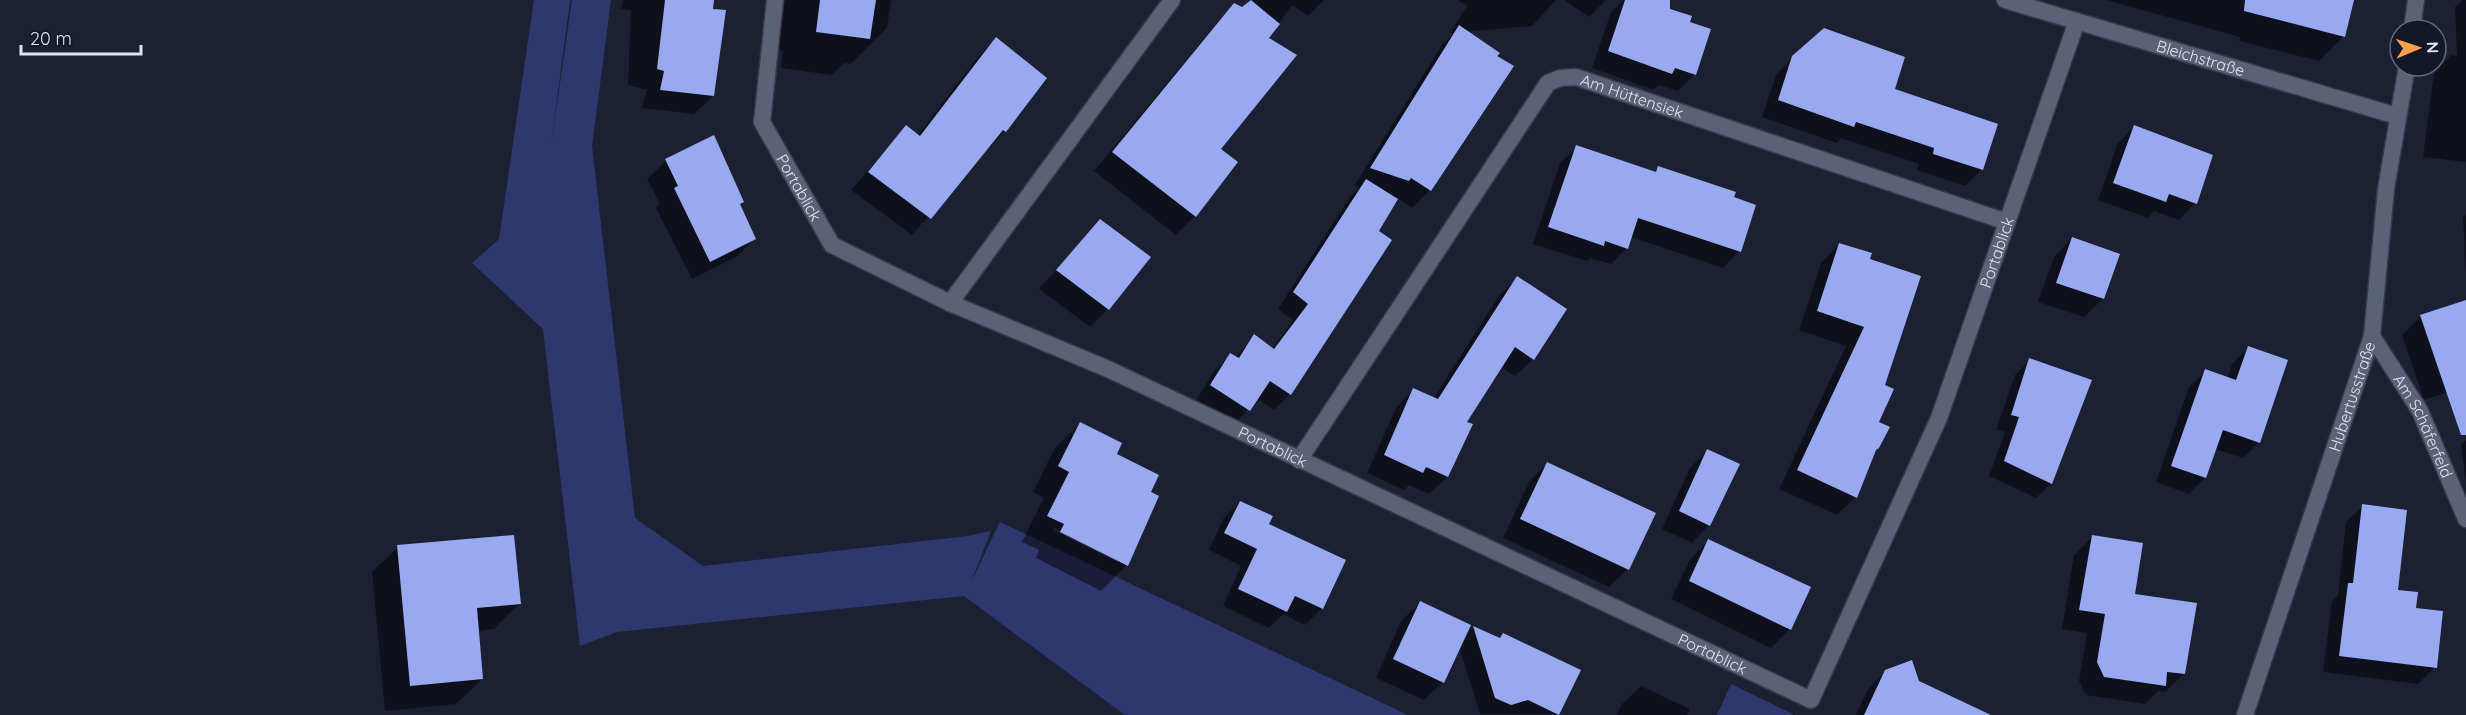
<svg xmlns="http://www.w3.org/2000/svg" width="2466" height="715" viewBox="0 0 2466 715" font-family="Quicksand,sans-serif">
  <style>
    .green { fill: #2f386e }
    .shadow { fill: #0007; fill-rule: evenodd }
    .building { fill: #99a9f0 }
    .lines { fill: none; stroke-linecap: round; stroke-linejoin: round }
    .minor-casing { stroke: #373949; stroke-width: 19 }
    .minor { stroke: #5b6177; stroke-width: 16 }
    .labels { text-anchor: middle; stroke-width: 6; stroke-linejoin: round; paint-order: stroke }
    .street-label { font-size: 16px; fill: #e1e4f1; stroke: #131729 }
  </style>
  <rect width="100%" height="100%" fill="#1c2033"/>
  <g class="green">
    <polygon points="534,0 570,0 551,146 572,0 611,0 592,146 635,518 703,566 968,536 991,531 971,582 1000,522 1408,715 1125,715 964,596 617,632 580,646 543,329 472,263 499,239"/>
    <polygon points="1731,684 1793,714 1793,715 1717,715"/>
  </g>
  <g class="shadow">
    <polygon points="623,0 713,0 713,96 694,114 642,108 647,90 628,85 631,10 621,9"/>
    <polygon points="776,0 891,0 887,28 851,64 844,63 832,75 781,68 783,50 767,48"/>
    <polygon points="1251,0 1324,0 1308,16 1292,5 1267,39 1219,149 1195,216 1176,235 1094,171 1216,24 1234,5 1242,9"/>
    <polygon points="1458,0 1556,0 1532,26 1466,32 1430,190 1412,208 1397,198 1290,394 1274,410 1257,399 1233,426 1195,402 1214,371 1230,355 1235,358 1255,336 1272,349 1293,320 1278,309 1350,197 1359,188 1354,186 1442,45 1454,33 1450,33 1467,6"/>
    <polygon points="1564,0 1606,0 1589,17"/>
    <polygon points="1623,0 1641,0 1710,30 1694,75 1678,91 1659,85 1654,90 1592,68 1611,12"/>
    <polygon points="2106,0 2353,0 2344,36 2319,61 2239,41 2240,37"/>
    <polygon points="2462,0 2466,0 2466,162 2423,157 2434,73 2451,55 2457,56 2455,7"/>
    <polygon points="996,39 1004,131 912,235 851,190 906,127 917,136 978,57"/>
    <polygon points="1793,57 1996,125 1981,170 1965,186 1917,170 1919,164 1841,138 1837,143 1762,117 1776,75"/>
    <polygon points="2134,127 2195,203 2179,220 2154,211 2148,218 2098,200 2118,143"/>
    <polygon points="713,137 739,205 755,238 736,257 692,279 656,208 660,204 647,179 666,161"/>
    <polygon points="1577,147 1654,173 1659,168 1732,198 1739,251 1723,268 1631,237 1627,248 1611,264 1590,258 1587,261 1533,244 1560,163"/>
    <polygon points="2466,215 2466,273 2463,218"/>
    <polygon points="1100,221 1108,309 1090,327 1039,289"/>
    <polygon points="2072,238 2118,255 2103,299 2084,317 2038,302 2054,257"/>
    <polygon points="1839,244 1868,260 1883,386 1873,453 1855,497 1837,515 1779,489 1846,346 1799,330 1821,263"/>
    <polygon points="1517,278 1533,359 1515,376 1501,367 1465,422 1471,425 1447,477 1429,494 1409,485 1404,490 1367,473 1396,408 1413,390 1433,399 1499,296"/>
    <polygon points="2466,301 2466,386 2424,400 2402,335 2420,317"/>
    <polygon points="2248,348 2259,442 2243,458 2215,449 2205,478 2189,494 2156,482 2189,387 2206,371 2227,379 2232,364"/>
    <polygon points="2030,360 2051,483 2036,498 1989,476 2005,432 1996,430 2015,375"/>
    <path d="M1080,424L1115,455L1149,493L1127,565L1101,591L1036,558L1039,550L1022,542L1044,498L1033,492L1054,449ZM1054,528L1118,559V562L1053,530Z"/>
    <polygon points="2466,440 2466,482 2461,445"/>
    <polygon points="1708,450 1709,525 1692,543 1662,529 1690,468"/>
    <polygon points="1547,464 1628,569 1609,587 1503,538 1529,482"/>
    <polygon points="1240,502 1267,525 1322,608 1305,625 1283,614 1269,628 1223,606 1241,566 1209,550 1223,519"/>
    <polygon points="2363,506 2397,592 2415,609 2435,667 2418,684 2323,672 2332,601 2338,595 2346,522"/>
    <polygon points="2093,536 2184,674 2165,692 2158,691 2145,704 2086,695 2079,681 2087,633 2062,629 2074,555"/>
    <polygon points="1708,541 1790,629 1771,648 1671,599 1690,560"/>
    <polygon points="398,547 519,604 494,629 478,631 482,679 456,704 385,711 372,572"/>
    <polygon points="1420,603 1464,637 1473,628 1499,639 1558,714 1480,714 1459,647 1443,682 1424,700 1376,678 1401,621"/>
    <polygon points="1886,671 1932,715 1856,715 1868,689"/>
    <polygon points="1641,686 1690,709 1687,715 1617,715 1622,704"/>
  </g>
  <g class="building">
    <polygon points="665,0 714,0 713,9 726,10 714,96 660,90 664,71 657,69"/>
    <polygon points="820,0 876,0 870,39 816,32"/>
    <polygon points="1251,0 1280,24 1269,38 1297,55 1221,149 1238,162 1196,217 1112,152 1234,3 1242,7"/>
    <polygon points="1625,0 1670,0 1670,9 1692,16 1690,22 1711,29 1696,75 1675,68 1672,74 1608,51"/>
    <polygon points="2245,0 2354,0 2345,37 2244,11"/>
    <polygon points="1459,25 1500,53 1497,56 1514,66 1431,191 1411,178 1409,181 1370,168"/>
    <polygon points="1824,28 1905,57 1895,89 1998,124 1983,170 1933,154 1934,148 1856,122 1854,127 1778,100 1792,56"/>
    <polygon points="996,37 1047,78 1006,132 1003,130 931,219 868,172 906,125 920,136"/>
    <polygon points="2134,125 2213,155 2197,204 2169,194 2166,202 2113,183"/>
    <polygon points="714,135 744,202 740,204 756,239 710,262 674,188 678,186 665,159"/>
    <polygon points="1576,145 1656,172 1658,166 1736,192 1734,197 1756,205 1741,252 1638,218 1628,249 1605,241 1604,246 1548,227"/>
    <polygon points="1366,179 1398,199 1379,231 1392,240 1291,395 1270,381 1250,411 1210,385 1230,353 1239,358 1254,334 1274,349 1308,304 1293,292"/>
    <polygon points="1100,219 1151,257 1109,310 1056,270"/>
    <polygon points="2072,237 2120,254 2104,299 2056,283"/>
    <polygon points="1839,243 1872,253 1870,259 1921,276 1885,385 1894,389 1879,422 1890,427 1879,448 1876,450 1857,498 1797,470 1864,327 1817,311"/>
    <polygon points="1517,276 1567,309 1534,360 1515,347 1467,422 1473,424 1448,477 1426,467 1423,473 1384,455 1413,388 1438,399"/>
    <polygon points="2466,300 2466,435 2461,435 2420,315"/>
    <polygon points="2248,346 2288,360 2260,443 2223,430 2206,478 2171,466 2205,369 2236,380"/>
    <polygon points="2029,358 2092,380 2052,484 2004,461 2019,417 2011,415"/>
    <polygon points="1080,422 1122,443 1117,454 1159,475 1151,492 1159,496 1128,566 1060,532 1064,524 1047,516 1069,472 1058,466"/>
    <polygon points="1707,449 1740,464 1710,526 1679,511"/>
    <polygon points="1547,462 1656,513 1629,570 1520,519"/>
    <polygon points="1240,501 1273,516 1269,524 1346,560 1323,609 1295,596 1287,612 1238,589 1257,549 1224,533"/>
    <polygon points="2362,504 2407,510 2398,590 2418,592 2416,608 2443,611 2437,668 2339,656 2348,583 2353,583"/>
    <polygon points="514,535 521,604 477,608 483,679 410,686 397,545"/>
    <polygon points="2092,535 2143,543 2135,594 2197,603 2185,674 2167,672 2166,686 2104,677 2097,662 2105,614 2079,610"/>
    <polygon points="1708,539 1811,587 1791,630 1689,581"/>
    <polygon points="1420,601 1471,625 1444,683 1393,659"/>
    <polygon points="1473,626 1500,638 1503,633 1581,670 1559,715 1528,700 1511,705 1495,698"/>
    <polygon points="1912,660 1919,681 1991,715 1864,715 1885,670"/>
  </g>
  <g class="lines">
    <defs>
      <g id="minor">
        <path id="s1" d="M775,0L762,122L832,245L950,303"/>
        <path id="s2" d="M1172,0L950,303L1108,369L1811,700L1939,418L2077,21"/>
        <path id="s3" d="M2005,0L2397,116"/>
        <polyline points="2412,30 2416,0"/>
        <path id="s4" d="M2372,336L2420,411L2466,519"/>
        <path id="s5" d="M1299,460L1548,83L1560,78L1576,77L2007,222"/>
        <path id="s6" d="M2245,715L2372,336L2386,189L2407,66"/>
      </g>
    </defs>
    <use href="#minor" class="minor-casing"/>
    <use href="#minor" class="minor"/>
  </g>
  <g class="labels">
    <g class="street-label">
      <text dy="6" stroke="none"><textPath href="#s3" startOffset="204">Bleichstraße</textPath></text>
      <text dy="6" stroke="none"><textPath href="#s5" startOffset="540">Am Hüttensiek</textPath></text>
      <text dy="6" stroke="none"><textPath href="#s1" startOffset="198">Portablick</textPath></text>
      <text dy="6" stroke="none"><textPath href="#s2" startOffset="1809">Portablick</textPath></text>
      <text dy="6" stroke="none"><textPath href="#s6" startOffset="336">Hubertusstraße</textPath></text>
      <text dy="6" stroke="none"><textPath href="#s4" startOffset="104">Am Schäferfeld</textPath></text>
      <text dy="6" stroke="none"><textPath href="#s2" startOffset="729">Portablick</textPath></text>
      <text dy="6" stroke="none"><textPath href="#s2" startOffset="1215">Portablick</textPath></text>
    </g>
  </g>
  <g transform="translate(2418 48) rotate(88)"><circle r="28" fill="#131729" stroke="#656979" stroke-width="1.5"/>
  <path d="M0-4.5L10 22L0 15L-10 22Z" fill="#f7a149"/>
  <text y="-9" font-size="16" font-weight="bold" text-anchor="middle" fill="#e1e4f1">N</text>
  </g>
  <path d="M21 45v9h120v-9" fill="none" stroke="#e1e4f1" stroke-width="3"/>
  <text x="30" y="45" font-size="18" fill="#e1e4f1" stroke="#131729" stroke-width="4.5" paint-order="stroke">20 m</text>
</svg>
